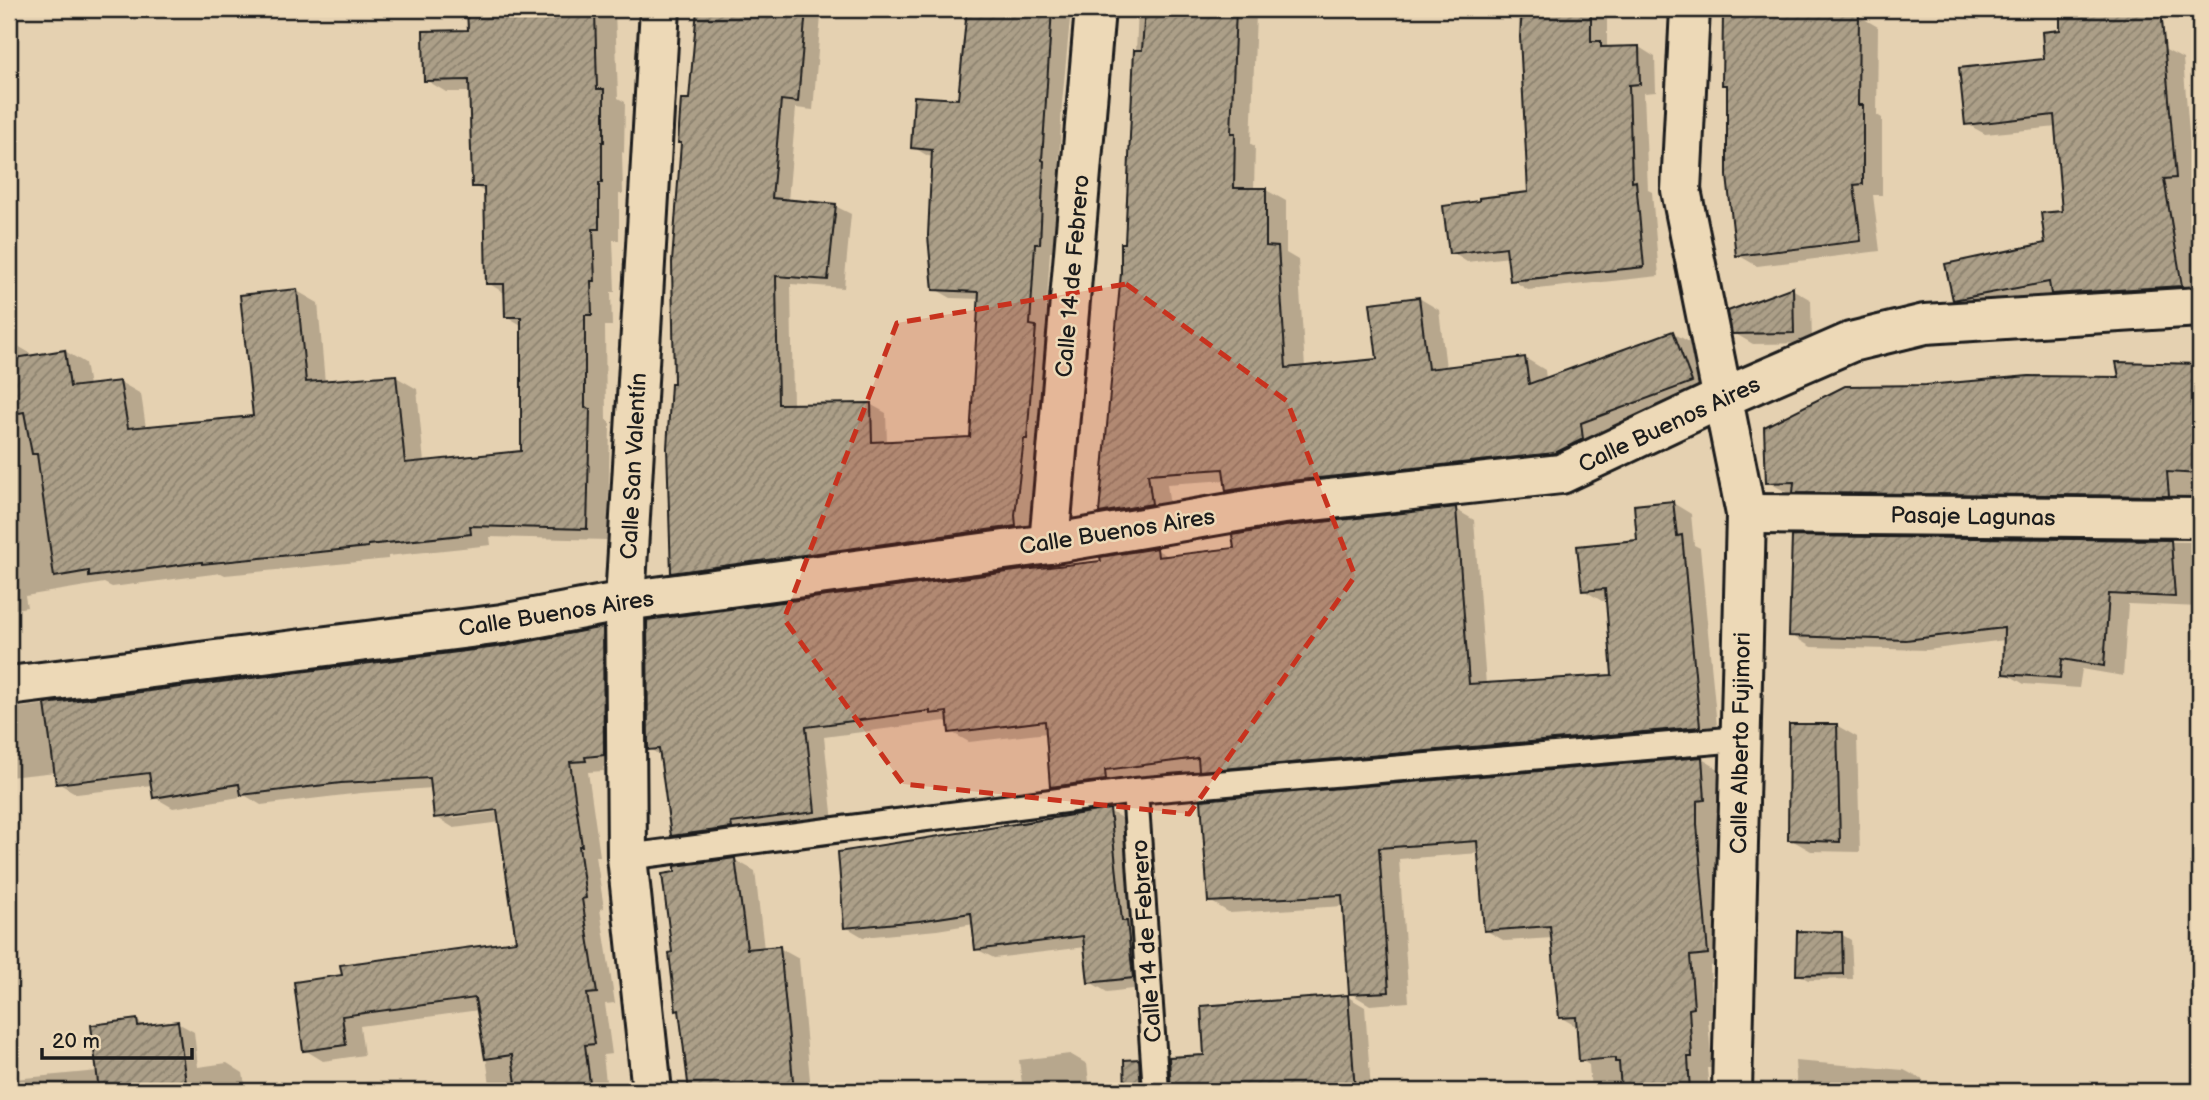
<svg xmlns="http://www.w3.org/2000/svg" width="2209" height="1100" viewBox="0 0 2209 1100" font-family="'Balsamiq Sans',sans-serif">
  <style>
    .shadow { fill: #0003; fill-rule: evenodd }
    .building { fill: url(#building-hatch); stroke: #1c1c1c; stroke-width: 2 }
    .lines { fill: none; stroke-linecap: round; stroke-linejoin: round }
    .lane-casing { stroke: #1c1c1c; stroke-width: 30 }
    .street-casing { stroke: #1c1c1c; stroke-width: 44 }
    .lane { stroke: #edd9b7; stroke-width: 24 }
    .street { stroke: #edd9b7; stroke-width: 38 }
    .marked { fill: #c8321e; fill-opacity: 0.2; stroke: #c8321e; stroke-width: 5; stroke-dasharray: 14 9; stroke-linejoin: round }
    .labels { text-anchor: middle; stroke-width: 5; stroke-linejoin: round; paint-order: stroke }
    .street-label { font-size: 23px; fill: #1c1c1c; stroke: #edd9b7 }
  </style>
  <defs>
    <pattern id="building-hatch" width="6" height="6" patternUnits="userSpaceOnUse" patternTransform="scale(1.75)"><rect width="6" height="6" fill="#ac9f88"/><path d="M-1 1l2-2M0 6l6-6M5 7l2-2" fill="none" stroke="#8b816e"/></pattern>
  </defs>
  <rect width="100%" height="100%" fill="#e5d1b1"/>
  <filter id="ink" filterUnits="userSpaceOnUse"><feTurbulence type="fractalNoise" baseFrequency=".0143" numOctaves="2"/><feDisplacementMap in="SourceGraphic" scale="14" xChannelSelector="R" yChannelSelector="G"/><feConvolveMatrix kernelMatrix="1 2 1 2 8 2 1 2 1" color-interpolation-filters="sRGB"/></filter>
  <g filter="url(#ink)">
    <g class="shadow">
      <polygon points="469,9 615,9 618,98 625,102 624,153 622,152 623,194 619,194 619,240 613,240 615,292 611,292 612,326 605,326 606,419 610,422 608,540 490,537 491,545 388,556 388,559 225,575 221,573 112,587 104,583 25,596 27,607 9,610 9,341 30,353 30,357 65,351 85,363 89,386 120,382 141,394 146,428 255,418 297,291 318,303 325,383 396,377 417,389 424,463 523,452 523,326 506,316 506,294 488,283 486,193 474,186 471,92 446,92 426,80 470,32"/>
      <polygon points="699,9 813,9 821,16 813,110 796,108 788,201 835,206 851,214 844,288 791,284 793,406 870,404 886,413 887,443 972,439 980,299 951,298 935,289 934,157 928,156 913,147 960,101 968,9 1071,9 1062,103 1055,252 1050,252 1045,333 1051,337 1030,525 1031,533 688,581 673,572 683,144 679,142 691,101"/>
      <polygon points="1138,9 1264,9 1264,15 1256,14 1251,144 1255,146 1254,190 1266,190 1286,201 1286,253 1298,260 1305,368 1379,360 1419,298 1439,310 1446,368 1525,358 1545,370 1546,379 1673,333 1693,344 1711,394 1603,451 1248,502 1228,490 1227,480 1167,484 1171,515 1121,524 1101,512 1127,245"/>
      <polygon points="1518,9 1607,9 1607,46 1639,47 1655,57 1656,92 1644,93 1648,190 1652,192 1659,276 1528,290 1512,280 1509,257 1467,262 1451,252 1530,193"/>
      <polygon points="1728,9 1852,9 1851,16 1859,16 1878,27 1877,115 1882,118 1882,195 1873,195 1880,251 1757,266 1738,255 1728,86 1724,84 1724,41"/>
      <polygon points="2164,49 2183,59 2200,268 2200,287 2198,287 2199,296 2071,304 2053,294 1972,310 1954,299 2047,245 2064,212 2057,127 1985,134 1967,124"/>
      <polygon points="1792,289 1811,300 1812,343 1753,344 1734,333"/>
      <polygon points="2191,366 2200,371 2200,506 1815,503 1797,493 1788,493 1768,482 2121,379"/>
      <polygon points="1673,503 1691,514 1694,545 1700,548 1718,737 1219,780 1201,770 1123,780 1124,790 1070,797 1052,786 1048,733 969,742 951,732 950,724 945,721 824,737 833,822 691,846 672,835 661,756 650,749 1103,563 1157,550 1170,557 1236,549 1455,509 1474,520 1486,685 1614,676 1608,600 1602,601 1583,590 1639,541"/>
      <polygon points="1794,538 2200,542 2200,607 2128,604 2123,676 2082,669 2079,688 2024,684 2005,673 2005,640 1927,650 1811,647 1791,635"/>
      <path d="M603,629L621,640L622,765L603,767L604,771L588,772L600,856H596L604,908L600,909L615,1003L605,1004L612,1054L603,1055L607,1091H491L479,1010L360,1026L364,1055L323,1061L305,1050L344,977L518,942L501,822L454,828L436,817L433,788L361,793L261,805L246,796L173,808L154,797L152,785L77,794L58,783L56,772L9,777V709L505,647ZM506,807V811L451,818V814Z"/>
      <polygon points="1836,725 1857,737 1860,852 1811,851 1790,839"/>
      <polygon points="1702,759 1722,771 1724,811 1716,812 1717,836 1727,965 1710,966 1713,1019 1708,1019 1712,1068 1707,1068 1709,1091 1591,1091 1589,1065 1581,1060 1579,1028 1560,1017 1553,938 1505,941 1485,930 1480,853 1399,859 1409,1002 1370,1005 1350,993 1344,906 1230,913 1210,901 1203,802"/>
      <polygon points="1109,811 1127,821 1149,987 1107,992 1090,982 1086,947 994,958 976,949 974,924 937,930 863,937 846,927"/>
      <polygon points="735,860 755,871 764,949 779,948 799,959 811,1091 691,1091 681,1012 677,1010"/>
      <polygon points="1841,934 1851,940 1853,979 1808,980 1798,974"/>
      <polygon points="1348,997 1365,1007 1371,1091 1196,1091 1194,1057 1206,1056"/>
      <polygon points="137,1021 147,1027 178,1023 194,1032 198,1067 227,1063 243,1073 246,1091 9,1091 9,1085 15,1085 14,1079 98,1071"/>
      <polygon points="1070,1054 1087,1064 1090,1091 1023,1091 1019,1060"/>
      <polygon points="1795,1061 1904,1070 1923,1080 1922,1091 1797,1091"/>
    </g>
    <g class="building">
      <polygon points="467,9 595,9 597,89 604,89 604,142 602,142 602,183 599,183 599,229 593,229 595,281 591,281 592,315 585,315 585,408 590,409 587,529 470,526 471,534 368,545 368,547 202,564 202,562 89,577 89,571 54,577 37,454 32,454 24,412 9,415 9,359 65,350 70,387 120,381 128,428 253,416 240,295 297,289 306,382 396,375 405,463 521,451 521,317 505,317 504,284 486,284 484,187 472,187 469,80 424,81 423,31 468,30"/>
      <polygon points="697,9 806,9 798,102 781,100 772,198 836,204 828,280 776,276 778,404 871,403 872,442 970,437 979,292 933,290 928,236 932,150 911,148 914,96 958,99 967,9 1052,9 1042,160 1044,161 1040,244 1035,244 1030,325 1036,326 1027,439 1024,439 1015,515 1016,526 671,573 667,448 671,384 674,384 672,262 681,143 678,143 681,99 689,99"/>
      <polygon points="1145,9 1236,9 1231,133 1235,133 1234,188 1266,188 1266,246 1278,247 1286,368 1377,359 1370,303 1419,297 1428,369 1525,357 1529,384 1673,331 1692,382 1581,423 1583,439 1555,453 1281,482 1226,491 1223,469 1148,474 1152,504 1099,513 1121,273 1121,243 1125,243 1134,50 1142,50"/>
      <polygon points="1522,9 1591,9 1591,41 1601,41 1601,47 1639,46 1640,84 1629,85 1632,182 1636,181 1644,267 1510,281 1506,247 1449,254 1443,206 1479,201 1479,198 1528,192 1520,37"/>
      <polygon points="2060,9 2161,9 2176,178 2164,179 2182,286 2051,294 2049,282 1953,300 1945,264 2045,243 2041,213 2062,211 2054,115 1965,125 1959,68 2044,59 2042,32 2060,30"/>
      <polygon points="1723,13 1859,14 1858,105 1863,105 1863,184 1854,185 1861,241 1736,256 1727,176 1727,85 1722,85"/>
      <polygon points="1793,287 1794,333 1732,334 1728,311"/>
      <polygon points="2116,362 2200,364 2200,474 2167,472 2169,496 1793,493 1794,482 1766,483 1764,427 1845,386 1926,385 2029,376 2119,377"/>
      <polygon points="1673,501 1677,536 1682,535 1700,727 1199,771 1198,758 1105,770 1106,780 1050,787 1045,721 949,733 947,712 930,714 930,711 806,727 815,812 731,823 732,828 671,836 659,749 648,750 647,620 1023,570 1101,561 1100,557 1157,548 1158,557 1234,548 1232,535 1286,526 1456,507 1469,684 1612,675 1605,589 1582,591 1577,546 1637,540 1634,505"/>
      <polygon points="1792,536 2171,540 2175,597 2109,594 2104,666 2062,659 2060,678 2003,674 2004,628 1906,640 1789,636"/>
      <polygon points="603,627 604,755 585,757 586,761 570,762 582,846 579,846 586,898 582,899 597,993 587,994 595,1044 585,1045 591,1091 517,1091 512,1055 485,1059 475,998 342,1016 346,1045 303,1051 294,982 342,975 340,965 516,941 497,810 434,818 430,778 341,783 241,795 239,784 153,798 149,773 56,784 45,704 505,646"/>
      <polygon points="1789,724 1837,724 1840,842 1788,840"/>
      <polygon points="1702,757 1705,800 1697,801 1697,824 1708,954 1690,956 1694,1008 1689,1009 1692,1057 1688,1057 1690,1091 1621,1091 1619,1062 1615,1062 1615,1058 1579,1061 1576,1017 1559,1018 1550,926 1484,931 1477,841 1379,848 1389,992 1349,994 1342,895 1208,902 1201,800"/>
      <polygon points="1110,809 1122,921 1127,921 1133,978 1088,983 1083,936 975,950 971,913 919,921 844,928 838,852"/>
      <polygon points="735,858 747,949 780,946 794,1091 689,1091 679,1010 676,1011 669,953 672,952 662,874 675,872 675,866"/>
      <polygon points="1797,931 1842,932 1843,974 1796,975"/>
      <polygon points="1348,995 1355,1091 1171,1091 1169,1057 1204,1055 1201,1006"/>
      <polygon points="137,1019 138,1026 178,1021 187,1091 99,1091 91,1025"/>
      <polygon points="1139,1059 1141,1091 1125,1091 1124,1060"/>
    </g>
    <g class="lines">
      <defs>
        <g id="lane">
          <polyline points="1135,791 1156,1091"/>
          <polyline points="627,857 1135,791 1740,739"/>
        </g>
        <g id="street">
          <polyline points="1690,9 1681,190 1746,514 1732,1091"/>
          <polyline points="1746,514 2200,518"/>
          <polyline points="1049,544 1095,9"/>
          <polyline points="9,686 502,624 625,601 1049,544 1283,504 1561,474 1722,398 1851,342 1925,324 2200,307"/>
          <polyline points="652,1091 627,857 625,601 660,9"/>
        </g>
      </defs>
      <use href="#lane" class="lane-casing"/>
      <use href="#street" class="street-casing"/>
      <use href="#lane" class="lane"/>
      <use href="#street" class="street"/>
    </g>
  </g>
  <path class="marked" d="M1126,284L1287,401L1355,576L1189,814L903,784L784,619L897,323Z"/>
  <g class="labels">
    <g class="street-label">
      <text transform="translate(1072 276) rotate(-85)" y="8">Calle 14 de Febrero</text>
      <text transform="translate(1669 424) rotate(-25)" y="8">Calle Buenos Aires</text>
      <text transform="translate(633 466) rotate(-87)" y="8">Calle San Valentín</text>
      <text transform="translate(1973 516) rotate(1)" y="8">Pasaje Lagunas</text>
      <text transform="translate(1117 531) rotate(-9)" y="8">Calle Buenos Aires</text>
      <text transform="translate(556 613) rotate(-9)" y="8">Calle Buenos Aires</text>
      <text transform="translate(1740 743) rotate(-89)" y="8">Calle Alberto Fujimori</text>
      <text transform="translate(1146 941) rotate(-94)" y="8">Calle 14 de Febrero</text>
    </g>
  </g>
  <rect width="2209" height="1100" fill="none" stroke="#edd9b7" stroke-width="35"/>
  <rect x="18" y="18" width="2174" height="1065" fill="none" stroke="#1c1c1c" stroke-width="2.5" filter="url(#ink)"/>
  <path d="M42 1048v10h150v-10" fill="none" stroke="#1c1c1c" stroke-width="3.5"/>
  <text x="52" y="1048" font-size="21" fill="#1c1c1c" stroke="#edd9b7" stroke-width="5" paint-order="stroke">20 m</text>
</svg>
